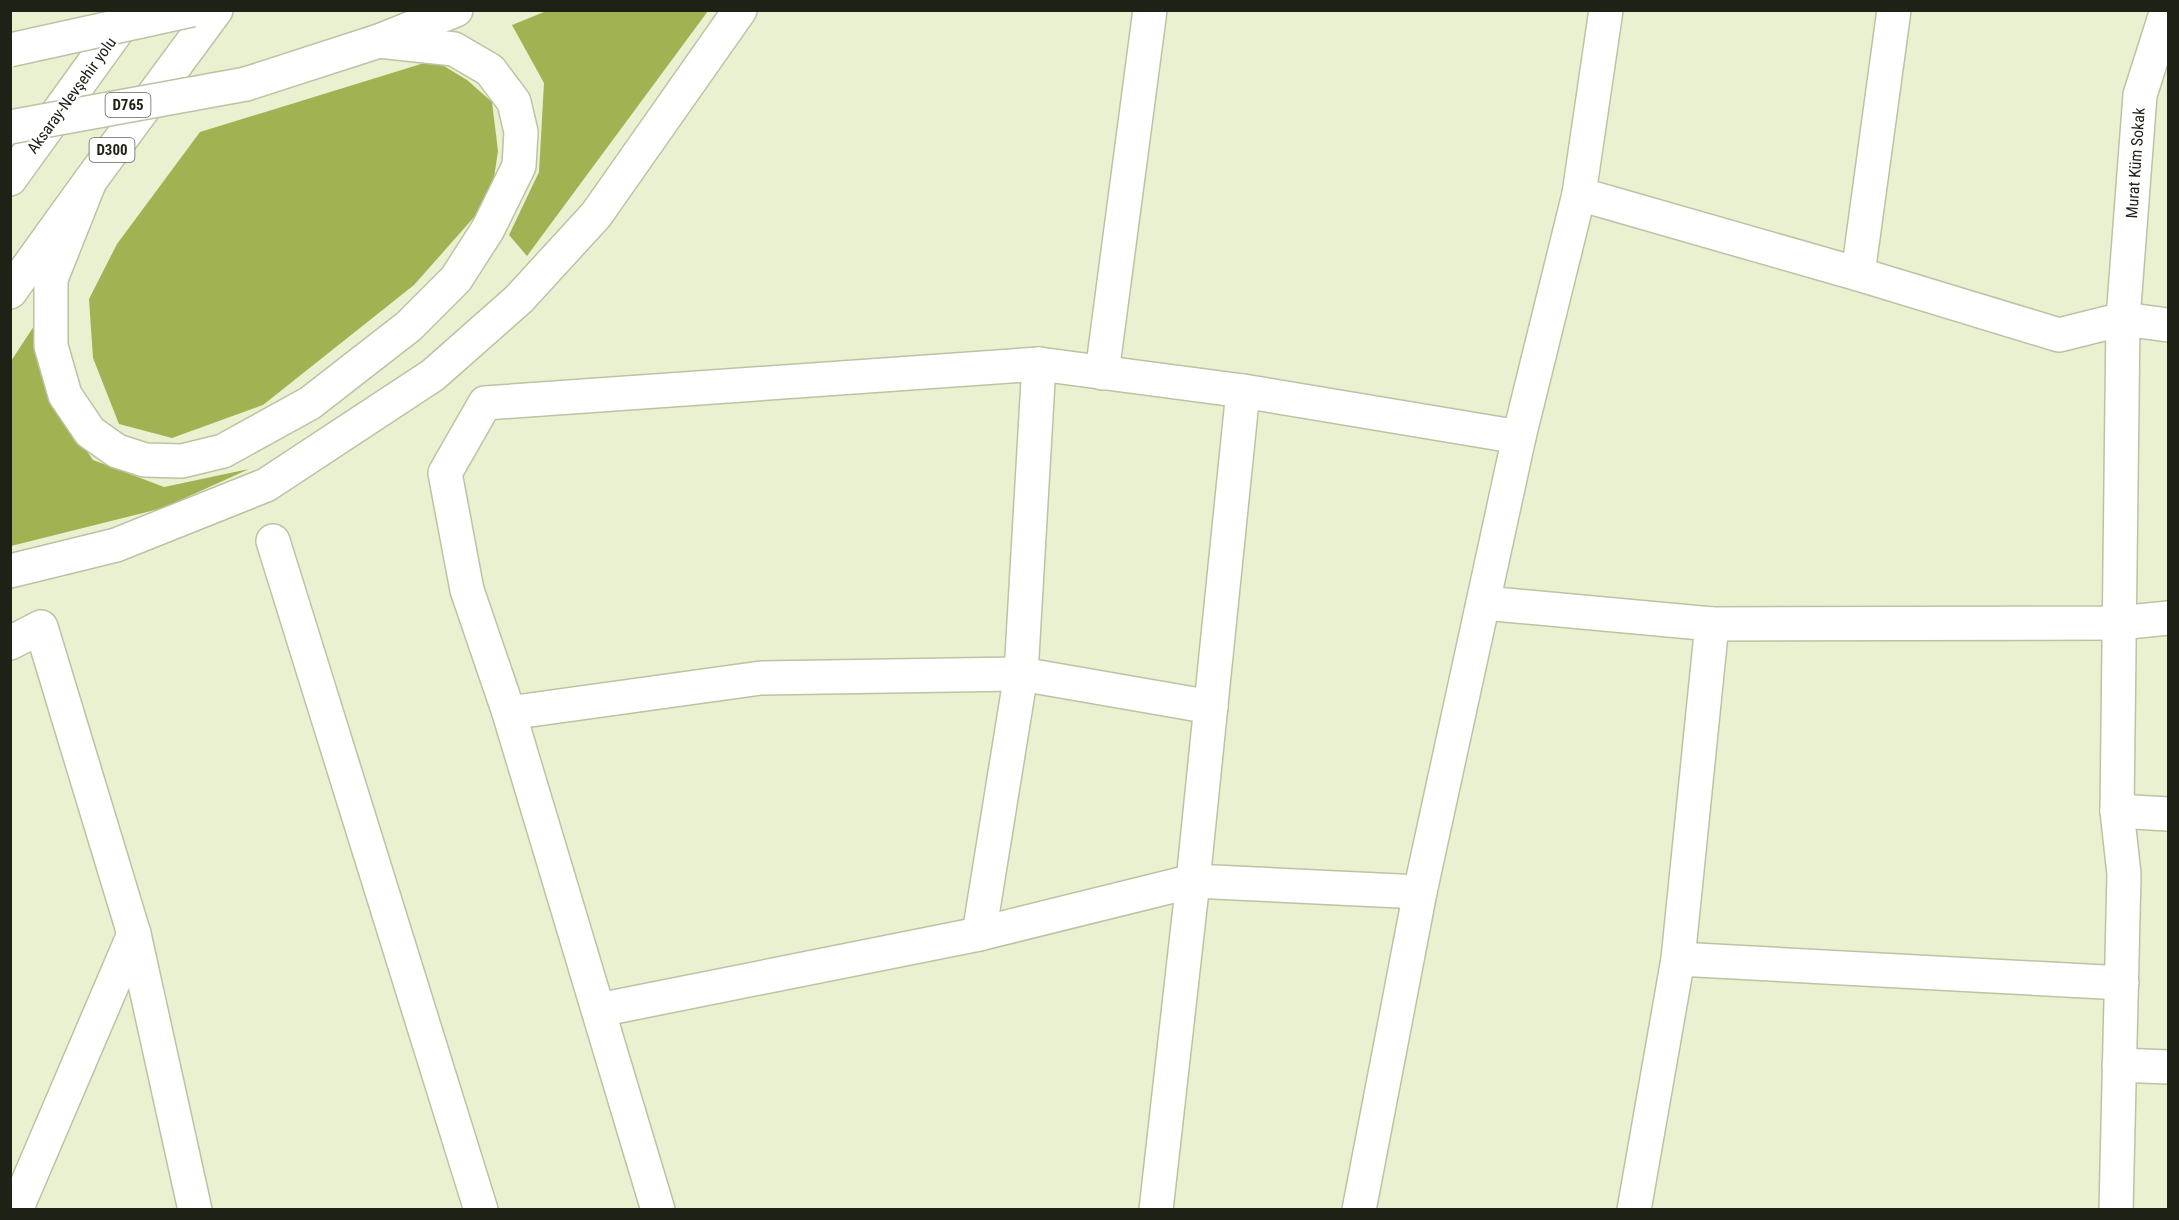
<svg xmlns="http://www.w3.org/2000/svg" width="2179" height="1220" viewBox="0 0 2179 1220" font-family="'Roboto Condensed',sans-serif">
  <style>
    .forest { fill: #a0b251 }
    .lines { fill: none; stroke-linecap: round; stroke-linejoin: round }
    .minor-casing { stroke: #bcc3a4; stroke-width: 36 }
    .highway-casing { stroke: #bcc3a4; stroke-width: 36 }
    .minor { stroke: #fff; stroke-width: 33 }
    .highway { stroke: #fff; stroke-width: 33 }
    .highway-bridge-casing { stroke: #bcc3a4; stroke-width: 36; stroke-linecap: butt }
    .highway-bridge { stroke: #fff; stroke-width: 33 }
    .labels { text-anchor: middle; stroke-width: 4.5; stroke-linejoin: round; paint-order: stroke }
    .shield { fill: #fff; stroke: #62645b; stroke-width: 1.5 }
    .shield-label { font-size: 15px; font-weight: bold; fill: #1e2115 }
    .street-label { font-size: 16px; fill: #1e2115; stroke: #fff }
  </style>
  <rect width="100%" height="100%" fill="#e9f1d0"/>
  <g class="forest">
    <polygon points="549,10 708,11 527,256 509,235 539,172 544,83 512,25"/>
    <polygon points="434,60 467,80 492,102 498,151 491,198 414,285 263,405 172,438 119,424 93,358 89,299 117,244 200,132"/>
    <polygon points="36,323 53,402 93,460 164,487 249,469 163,508 11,546 11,361"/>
  </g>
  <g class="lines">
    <defs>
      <g id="minor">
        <polyline points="1579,194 1858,274 2059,335 2123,319 2168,325"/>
        <polyline points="1858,274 1894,10"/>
        <polyline points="1102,373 1150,10"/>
        <polyline points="273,541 481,1210"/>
        <polyline points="1484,603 1712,624 2119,623 2168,618"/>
        <polyline points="10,643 41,627 134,934 195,1210"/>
        <polyline points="509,713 761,678 1021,674 1211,707"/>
        <polyline points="2117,811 2168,814"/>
        <polyline points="979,934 1021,674 1039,364"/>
        <polyline points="1678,959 2122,983"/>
        <polyline points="599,1010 979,934 1193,881 1420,892"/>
        <polyline points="2119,1065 2168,1067"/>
        <polyline points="16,1210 134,934"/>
        <polyline points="658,1210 509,713 467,590 445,473 485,403 1039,364 1243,391 1519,437"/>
        <polyline points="1156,1210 1193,881 1243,391"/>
        <polyline points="1359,1210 1420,892 1519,437 1579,194 1606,10"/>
        <polyline points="1634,1210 1678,959 1712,624"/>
        <polyline points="2116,1210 2124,874 2117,811 2123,319 2140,95 2167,10"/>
      </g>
      <g id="highway">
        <polyline points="246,84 379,41 456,10"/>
        <polyline points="10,179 132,10"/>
        <polyline points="90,181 51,279 51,346 65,395 90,432 117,451 145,460 182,461 223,451 310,403 409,326 456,279 488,229 519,166 521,132 514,102 490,70 454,49 379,41"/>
        <polyline points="10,292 90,181 216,10"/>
        <polyline points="10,571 116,545 266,485 433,375 519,299 596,215 740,10"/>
      </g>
    </defs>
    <use href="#minor" class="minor-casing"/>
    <use href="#highway" class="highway-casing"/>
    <use href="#minor" class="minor"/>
    <use href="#highway" class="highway"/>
    <defs>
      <g id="highway-bridge">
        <polyline points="10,50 192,10"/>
        <polyline points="10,127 246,84"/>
      </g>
    </defs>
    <use href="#highway-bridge" class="highway-bridge-casing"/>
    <use href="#highway-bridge" class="highway-bridge"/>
  </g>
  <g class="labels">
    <g class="shield">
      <rect x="105.5" y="93" width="45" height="24" rx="4.5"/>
      <rect x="89.5" y="138" width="45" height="24" rx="4.5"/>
    </g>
    <g class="shield-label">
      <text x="128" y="110">D765</text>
      <text x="112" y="155">D300</text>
    </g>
    <g class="street-label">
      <text transform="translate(71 95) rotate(-54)" y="6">Aksaray-Nevşehir yolu</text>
      <text transform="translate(2135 163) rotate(-86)" y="6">Murat Küm Sokak</text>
    </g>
  </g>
  <rect width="2179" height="1220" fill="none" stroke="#1e2115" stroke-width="24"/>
</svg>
